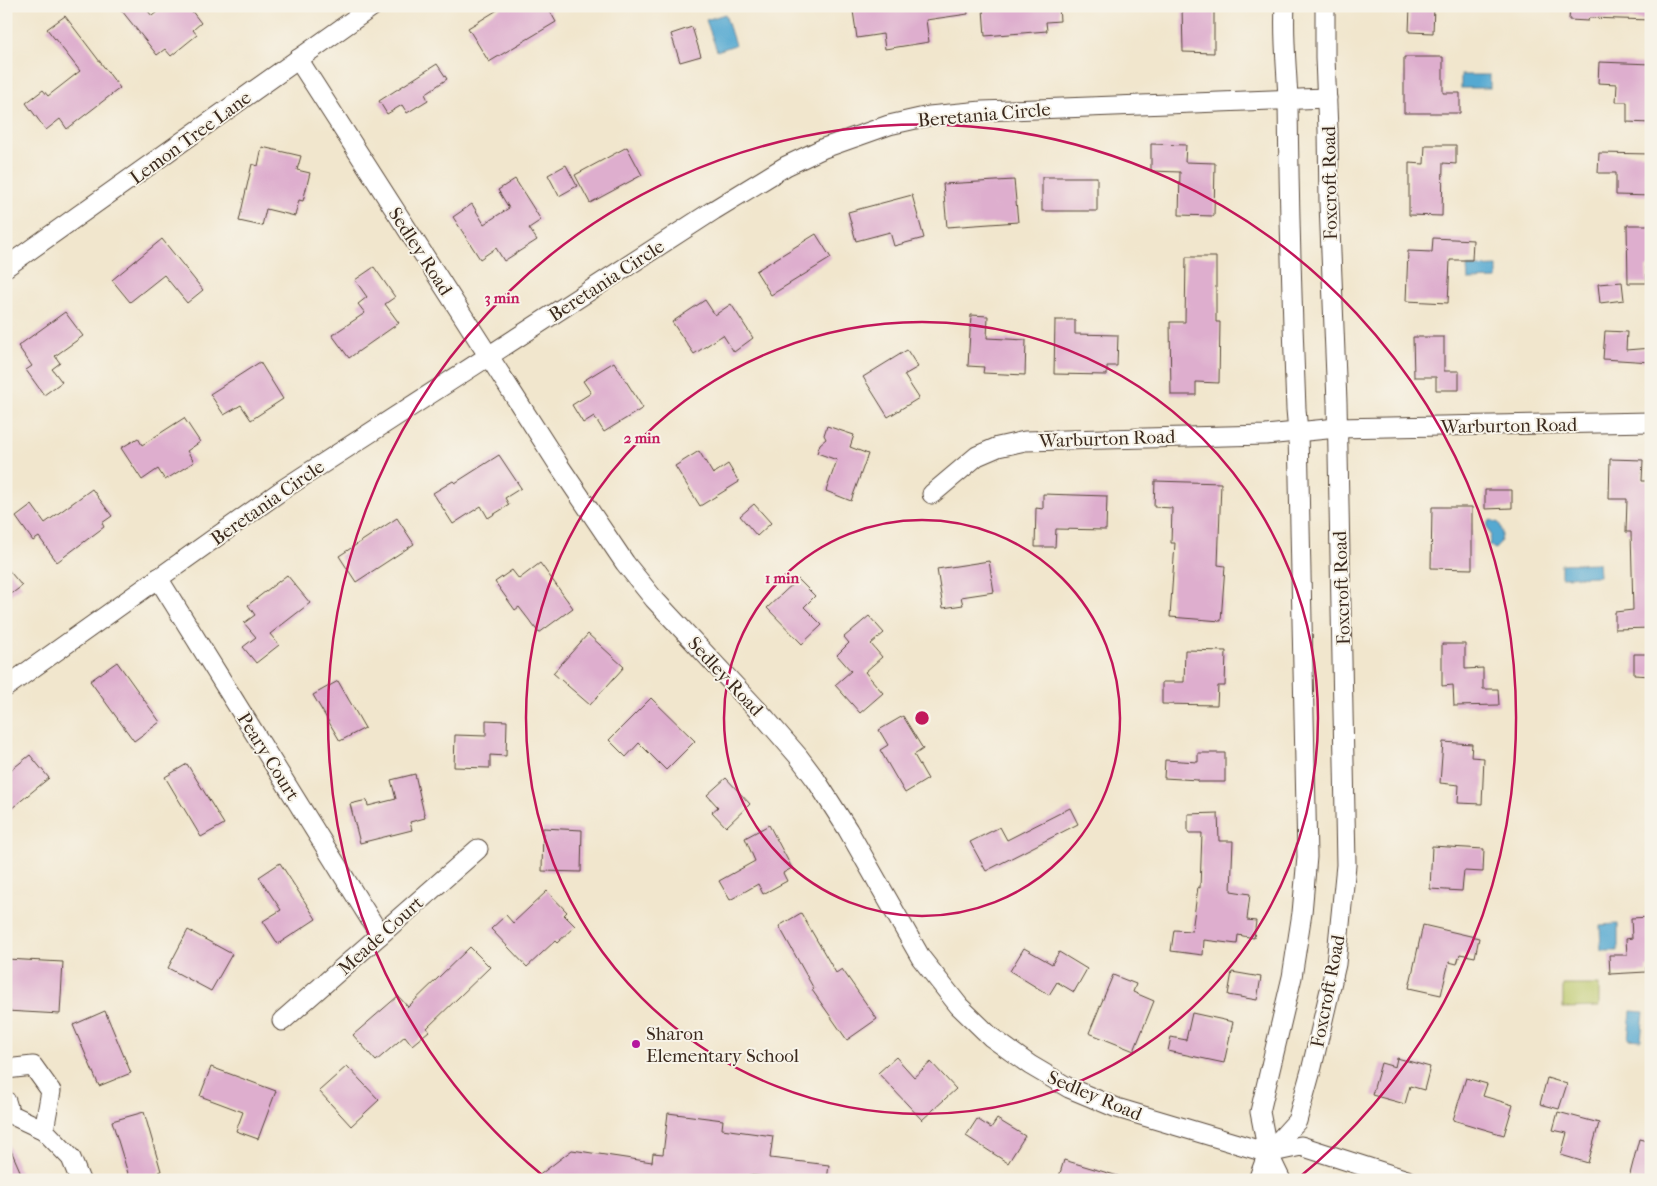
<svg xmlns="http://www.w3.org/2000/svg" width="1657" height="1186" viewBox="0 0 1657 1186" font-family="'IM FELL French Canon',serif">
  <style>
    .green { fill: #bbc86a; stroke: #7b7944 }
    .water { fill: #55a9d1; stroke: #486a78 }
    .building { fill: #deaece }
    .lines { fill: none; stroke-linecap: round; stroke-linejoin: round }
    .minor-casing { stroke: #564638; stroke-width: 21 }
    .minor { stroke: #fff; stroke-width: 19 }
    .ring { fill: none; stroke: #c2185b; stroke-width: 2.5 }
    .poi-dot { fill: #b5179e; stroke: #f7f3e8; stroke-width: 2 }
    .labels { text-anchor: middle; stroke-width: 4; stroke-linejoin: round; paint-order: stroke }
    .street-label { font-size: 19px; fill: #3b2a1e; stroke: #f7f3e8 }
    .poi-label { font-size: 19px; fill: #3b2a1e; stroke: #f7f3e8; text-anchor: start }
    .centre { fill: #c2185b; stroke: #f7f3e8; stroke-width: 2.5 }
    .ring-label { font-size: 15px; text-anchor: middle; font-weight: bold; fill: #c2185b; stroke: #f7f3e8; stroke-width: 4; stroke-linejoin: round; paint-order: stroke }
  </style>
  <rect width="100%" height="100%" fill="#f7f3e8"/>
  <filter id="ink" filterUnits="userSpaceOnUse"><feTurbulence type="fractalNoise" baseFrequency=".02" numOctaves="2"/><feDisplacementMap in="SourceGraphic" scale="10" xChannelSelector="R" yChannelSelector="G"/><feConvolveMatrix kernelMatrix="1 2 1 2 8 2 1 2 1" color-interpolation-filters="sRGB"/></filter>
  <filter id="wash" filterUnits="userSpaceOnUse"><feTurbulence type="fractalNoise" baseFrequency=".0096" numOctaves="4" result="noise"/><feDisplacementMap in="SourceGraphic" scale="20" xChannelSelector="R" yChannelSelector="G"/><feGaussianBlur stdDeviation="1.12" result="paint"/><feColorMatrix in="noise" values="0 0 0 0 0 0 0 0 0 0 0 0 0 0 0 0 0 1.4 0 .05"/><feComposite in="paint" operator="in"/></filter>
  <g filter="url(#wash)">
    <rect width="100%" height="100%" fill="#f1e6cd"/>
    <polygon class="green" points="1563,985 1599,985 1599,1007 1563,1008"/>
    <g class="water">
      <polygon points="725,14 735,45 717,51 706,20"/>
      <rect x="1461" y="75" width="29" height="13"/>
      <polygon points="1497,266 1497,279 1468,280 1467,267"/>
      <path d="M1491,520L1499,523C1504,532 1503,542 1495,549L1489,545L1491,535L1487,527L1488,522Z"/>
      <polygon points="1598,563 1599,576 1561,577 1561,564"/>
      <polygon points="1618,924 1618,951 1601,951 1600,925"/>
      <polygon points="1631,1011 1644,1012 1641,1040 1628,1039"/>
    </g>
    <g id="blocks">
      <g class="building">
        <polygon points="118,6 144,6 152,16 164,6 188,6 201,23 193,30 197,35 171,56 165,49 157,55"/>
        <polygon points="504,6 547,6 556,22 489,62 468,28"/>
        <polygon points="882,6 967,6 968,14 926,20 929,42 885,49 883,34 857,38 853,11"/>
        <polygon points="1019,6 1059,6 1060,21 1046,22 1047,31 985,36 983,9"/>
        <polygon points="1182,6 1214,6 1214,53 1183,52"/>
        <polygon points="1410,6 1434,6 1433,33 1409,32"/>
        <polygon points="1570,6 1651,6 1651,20 1589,18 1588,21 1569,20"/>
        <polygon points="65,16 120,88 67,129 60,119 46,130 26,103 43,90 48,96 80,71 47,29"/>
        <polygon points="692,27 701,56 680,62 671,34"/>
        <polygon points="1404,57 1443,57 1443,93 1460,93 1460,113 1404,113"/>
        <polygon points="1599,62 1651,64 1651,123 1627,122 1627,102 1616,102 1617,84 1598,83"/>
        <polygon points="437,64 447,79 425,94 428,100 407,113 402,105 387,114 379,101"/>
        <polygon points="1151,144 1186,145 1185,162 1215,163 1214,216 1179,215 1180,172 1151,171"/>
        <polygon points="1425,145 1456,145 1456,164 1443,163 1442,216 1409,215 1409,163 1424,164"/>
        <polygon points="262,147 301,156 297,170 310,173 303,201 299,200 295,216 266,209 262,226 239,221 252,164 258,166"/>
        <polygon points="627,147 642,175 590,203 575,175"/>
        <polygon points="1599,153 1651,154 1651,196 1616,195 1616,173 1598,173"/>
        <polygon points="566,165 577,186 559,196 548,175"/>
        <rect x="1042" y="177" width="55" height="34"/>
        <polygon points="515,179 541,220 529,228 537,240 504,261 496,248 480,259 453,217 472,204 484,224 509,208 498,190"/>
        <polygon points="1014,180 1018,222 947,227 943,184"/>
        <polygon points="912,195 924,238 894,246 890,232 856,241 848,212"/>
        <polygon points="1627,225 1651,225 1651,267 1646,267 1647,283 1628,283"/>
        <polygon points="816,234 831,258 771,295 756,271"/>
        <polygon points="1433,238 1473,240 1472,260 1450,260 1448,303 1406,301 1408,251 1432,252"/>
        <polygon points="162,239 203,290 187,303 164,275 130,302 112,280"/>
        <polygon points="1186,257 1216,257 1216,322 1220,322 1219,383 1196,382 1196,395 1171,395 1170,322 1185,322"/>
        <polygon points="374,267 395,297 385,304 399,323 349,358 332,335 365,313 358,304 367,297 355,280"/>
        <polygon points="1622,282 1624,300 1600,303 1598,284"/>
        <polygon points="705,300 715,315 731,304 753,338 734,352 723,335 694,354 672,322"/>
        <polygon points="65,312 83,336 55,356 60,363 52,369 62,382 44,395 26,370 32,366 18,346"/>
        <polygon points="971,315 988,316 987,338 1026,340 1025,375 983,373 984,367 968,366"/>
        <polygon points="1055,320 1075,320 1075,334 1118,335 1117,366 1107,366 1107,375 1054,374"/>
        <polygon points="1605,331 1627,332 1626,350 1651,348 1651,362 1603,359"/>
        <polygon points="1413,337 1444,337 1444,371 1459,371 1459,390 1436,390 1436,377 1414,377"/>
        <polygon points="907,350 918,367 904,375 919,398 888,417 863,377"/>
        <polygon points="260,362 283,399 251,420 241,405 224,415 210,394"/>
        <polygon points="614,362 643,408 604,432 594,416 583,423 572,405 591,393 583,381"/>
        <polygon points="184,418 200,442 187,451 194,462 165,480 158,469 142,480 121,448 138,438 142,445"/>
        <polygon points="827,426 854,435 850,447 868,454 851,501 826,491 837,460 817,453 820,444 826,439 824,435"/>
        <polygon points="699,451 713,474 728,464 739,482 700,506 675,466"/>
        <polygon points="499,455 521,488 505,498 509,505 488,518 481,506 453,524 433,493 453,481 455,483"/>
        <polygon points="1610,459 1643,460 1642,481 1651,481 1651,628 1615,629 1615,612 1633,610 1631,532 1626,532 1627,499 1609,499"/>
        <polygon points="1155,481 1221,483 1218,565 1225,566 1221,621 1170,617 1175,543 1171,543 1172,508 1154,507"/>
        <polygon points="92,489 112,516 102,523 104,527 57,562 39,537 33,541 16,517 32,505 45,523"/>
        <polygon points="1485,490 1512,490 1512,508 1485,509"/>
        <polygon points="1043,494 1107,496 1106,530 1056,529 1055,547 1035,547 1036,508 1043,509"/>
        <polygon points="754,504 771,523 757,536 740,516"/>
        <polygon points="1432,507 1472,507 1472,569 1431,568"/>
        <polygon points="397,518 414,544 356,582 339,556"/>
        <polygon points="989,561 994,592 961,597 963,605 943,608 937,569"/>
        <polygon points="540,563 573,608 539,633 519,607 515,610 495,582 512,570 519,579"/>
        <polygon points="6,567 22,586 6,598"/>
        <polygon points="287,575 310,603 270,634 279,645 256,663 243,647 256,637 244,623 255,615 248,605"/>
        <polygon points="798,579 815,596 804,607 822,625 802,644 767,608"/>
        <polygon points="869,616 884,633 871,644 882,657 865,672 883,693 860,713 835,685 851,671 837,655 849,643 844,637"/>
        <polygon points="588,634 624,667 590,705 553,673"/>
        <polygon points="1442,644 1465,644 1465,669 1483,668 1483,689 1498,689 1499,705 1454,706 1453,685 1442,686"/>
        <polygon points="1185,650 1226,651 1225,686 1218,686 1217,705 1162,704 1162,682 1184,682"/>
        <polygon points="1634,654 1651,654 1651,676 1634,675"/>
        <polygon points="117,662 160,722 134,741 90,681"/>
        <polygon points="338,681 365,728 340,741 313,695"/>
        <polygon points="651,698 695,741 666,770 639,743 626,757 609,740"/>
        <polygon points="903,716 923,749 914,755 928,779 905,793 880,750 888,745 879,730"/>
        <polygon points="486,720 507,721 506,756 490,755 490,768 454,767 455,735 486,736"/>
        <polygon points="1443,742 1472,744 1471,757 1484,758 1482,804 1458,803 1459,785 1440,783"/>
        <polygon points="1198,753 1225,753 1225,782 1198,782 1198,780 1164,778 1165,760 1198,762"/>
        <polygon points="30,755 49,778 6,813 6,774"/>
        <polygon points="187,764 224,824 201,837 165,777"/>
        <polygon points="415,774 425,818 410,822 412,830 360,843 350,804 367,800 368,806 396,799 391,780"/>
        <polygon points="726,778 750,804 726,827 712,812 718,807 707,795"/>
        <polygon points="1070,808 1078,824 986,871 970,842 1000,827 1007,840"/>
        <polygon points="1218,813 1219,841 1233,841 1231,891 1250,894 1247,920 1256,921 1254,938 1238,935 1237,944 1204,940 1203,955 1171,951 1174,930 1192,931 1198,887 1200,888 1202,833 1188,833 1188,814"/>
        <polygon points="769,825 792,868 783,873 787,881 763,894 758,884 730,900 719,881 755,861 745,838"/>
        <polygon points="543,828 582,830 581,872 542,871"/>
        <polygon points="1432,846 1484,849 1483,872 1464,871 1462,891 1430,889"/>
        <polygon points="280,863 316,919 278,944 263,921 281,910 259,877"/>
        <polygon points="547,891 567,912 564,915 575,926 557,943 555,941 527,967 491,929 506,915 513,923"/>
        <polygon points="801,913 836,973 842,969 877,1019 847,1040 812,990 814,989 779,926"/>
        <polygon points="1651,917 1651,967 1646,967 1646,972 1610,974 1609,955 1627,955 1626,939 1632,938 1631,918"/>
        <polygon points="1423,925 1479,938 1475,957 1460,954 1457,964 1449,962 1441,995 1409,988"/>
        <polygon points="188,930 232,954 211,991 168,968"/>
        <polygon points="470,947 490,967 427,1028 429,1031 412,1045 405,1036 376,1061 353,1035 398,996 408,1007"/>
        <polygon points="1024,948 1052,964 1059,952 1087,969 1074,992 1057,982 1049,995 1010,971"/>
        <polygon points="6,959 63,962 60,1014 6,1011"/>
        <polygon points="1232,972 1261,977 1257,1000 1228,995"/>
        <polygon points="1113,975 1136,984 1133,992 1154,1001 1134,1051 1089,1033"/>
        <polygon points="105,1011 131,1073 99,1086 73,1025"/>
        <polygon points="1192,1013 1233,1022 1224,1063 1168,1051 1171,1037 1186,1040"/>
        <polygon points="896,1057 914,1077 931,1062 956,1089 922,1120 878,1073"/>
        <polygon points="1397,1058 1430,1067 1424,1090 1410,1086 1405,1104 1372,1095 1381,1063 1395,1067"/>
        <polygon points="347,1066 379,1100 351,1126 319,1091"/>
        <polygon points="211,1067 276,1091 258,1139 236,1131 243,1112 200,1096"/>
        <polygon points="1466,1078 1487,1084 1483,1096 1513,1105 1504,1135 1453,1120"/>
        <polygon points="1547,1078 1567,1084 1559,1109 1540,1104"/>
        <polygon points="144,1112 161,1171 158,1172 161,1180 130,1180 112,1121"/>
        <polygon points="1558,1112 1599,1123 1588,1163 1561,1155 1567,1133 1553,1130"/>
        <polygon points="668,1113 723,1120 722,1129 773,1136 770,1158 829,1165 827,1180 791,1180 749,1175 748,1180 533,1180 572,1150 652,1162 653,1153 663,1154"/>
        <polygon points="977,1119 991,1128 997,1119 1025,1136 1008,1163 966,1136"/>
        <polygon points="6,1139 24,1180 6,1180"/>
        <polygon points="1639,1139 1651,1142 1651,1180 1636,1180 1629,1178"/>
        <polygon points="1064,1160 1118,1176 1118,1180 1058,1180"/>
      </g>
    </g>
  </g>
  <g filter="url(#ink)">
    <use href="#blocks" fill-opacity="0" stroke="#564638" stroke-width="1"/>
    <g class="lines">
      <defs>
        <g id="minor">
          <polyline points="298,59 558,464 625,563 654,599 766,719 798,756 816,780 848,830 921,958 959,1006 991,1037 1030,1065 1069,1088 1117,1108 1268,1153 1301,1146 1407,1180"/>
          <polyline points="6,267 373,6"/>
          <polyline points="932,494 977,456 998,447 1025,441 1266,435 1337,428 1651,422"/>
          <polyline points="158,578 380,935"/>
          <polyline points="6,687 285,488 714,210 786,166 824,148 889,125 929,116 982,111 1327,98"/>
          <polyline points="282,1021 478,849"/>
          <polyline points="6,1069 33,1066 51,1091 44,1130"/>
          <polyline points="6,1101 10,1114 44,1130 71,1158 80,1180"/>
          <polyline points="1258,1180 1268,1153 1297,1121 1312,1067 1336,964 1346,865 1337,402 1329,203 1328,130 1325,58 1325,6"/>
          <path d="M1281,1180L1268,1153L1260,1112L1292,977L1302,913L1307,857L1298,432L1296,409C1292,306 1289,204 1288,101C1287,69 1283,38 1285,6"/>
        </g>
      </defs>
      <use href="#minor" class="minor-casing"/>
      <use href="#minor" class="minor"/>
    </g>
  </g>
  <g class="ring">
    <circle cx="922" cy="718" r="198"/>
    <circle cx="922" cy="718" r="396"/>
    <path d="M548 1180A594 594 0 1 1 1296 1180"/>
  </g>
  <circle class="poi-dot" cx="636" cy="1044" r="5"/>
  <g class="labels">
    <g class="street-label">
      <text transform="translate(984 114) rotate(-5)" y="7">Beretania Circle</text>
      <text transform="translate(190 137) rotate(-36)" y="7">Lemon Tree Lane</text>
      <text transform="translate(1329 183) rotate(-91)" y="7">Foxcroft Road</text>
      <text transform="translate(421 251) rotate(57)" y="7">Sedley Road</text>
      <text transform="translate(606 280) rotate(-33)" y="7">Beretania Circle</text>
      <text transform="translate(1509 425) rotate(-1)" y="7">Warburton Road</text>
      <text transform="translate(1107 438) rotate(-2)" y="7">Warburton Road</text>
      <text transform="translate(267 502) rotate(-35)" y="7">Beretania Circle</text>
      <text transform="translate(1341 588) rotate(-92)" y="7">Foxcroft Road</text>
      <text transform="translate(726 676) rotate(47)" y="7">Sedley Road</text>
      <text transform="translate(269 756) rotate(58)" y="7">Peary Court</text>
      <text transform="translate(380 935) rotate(-42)" y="7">Meade Court</text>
      <text transform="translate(1327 991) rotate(-79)" y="7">Foxcroft Road</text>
      <text transform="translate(1095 1095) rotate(23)" y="7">Sedley Road</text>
    </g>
    <g class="poi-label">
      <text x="646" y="1040">Sharon<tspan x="646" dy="22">Elementary School</tspan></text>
    </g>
  </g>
  <circle cx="922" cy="718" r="8" class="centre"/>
  <g class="ring-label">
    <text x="502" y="303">3 min</text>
    <text x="642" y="443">2 min</text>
    <text x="782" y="583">1 min</text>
  </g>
  <rect width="1657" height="1186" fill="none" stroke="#f7f3e8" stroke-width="25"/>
</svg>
